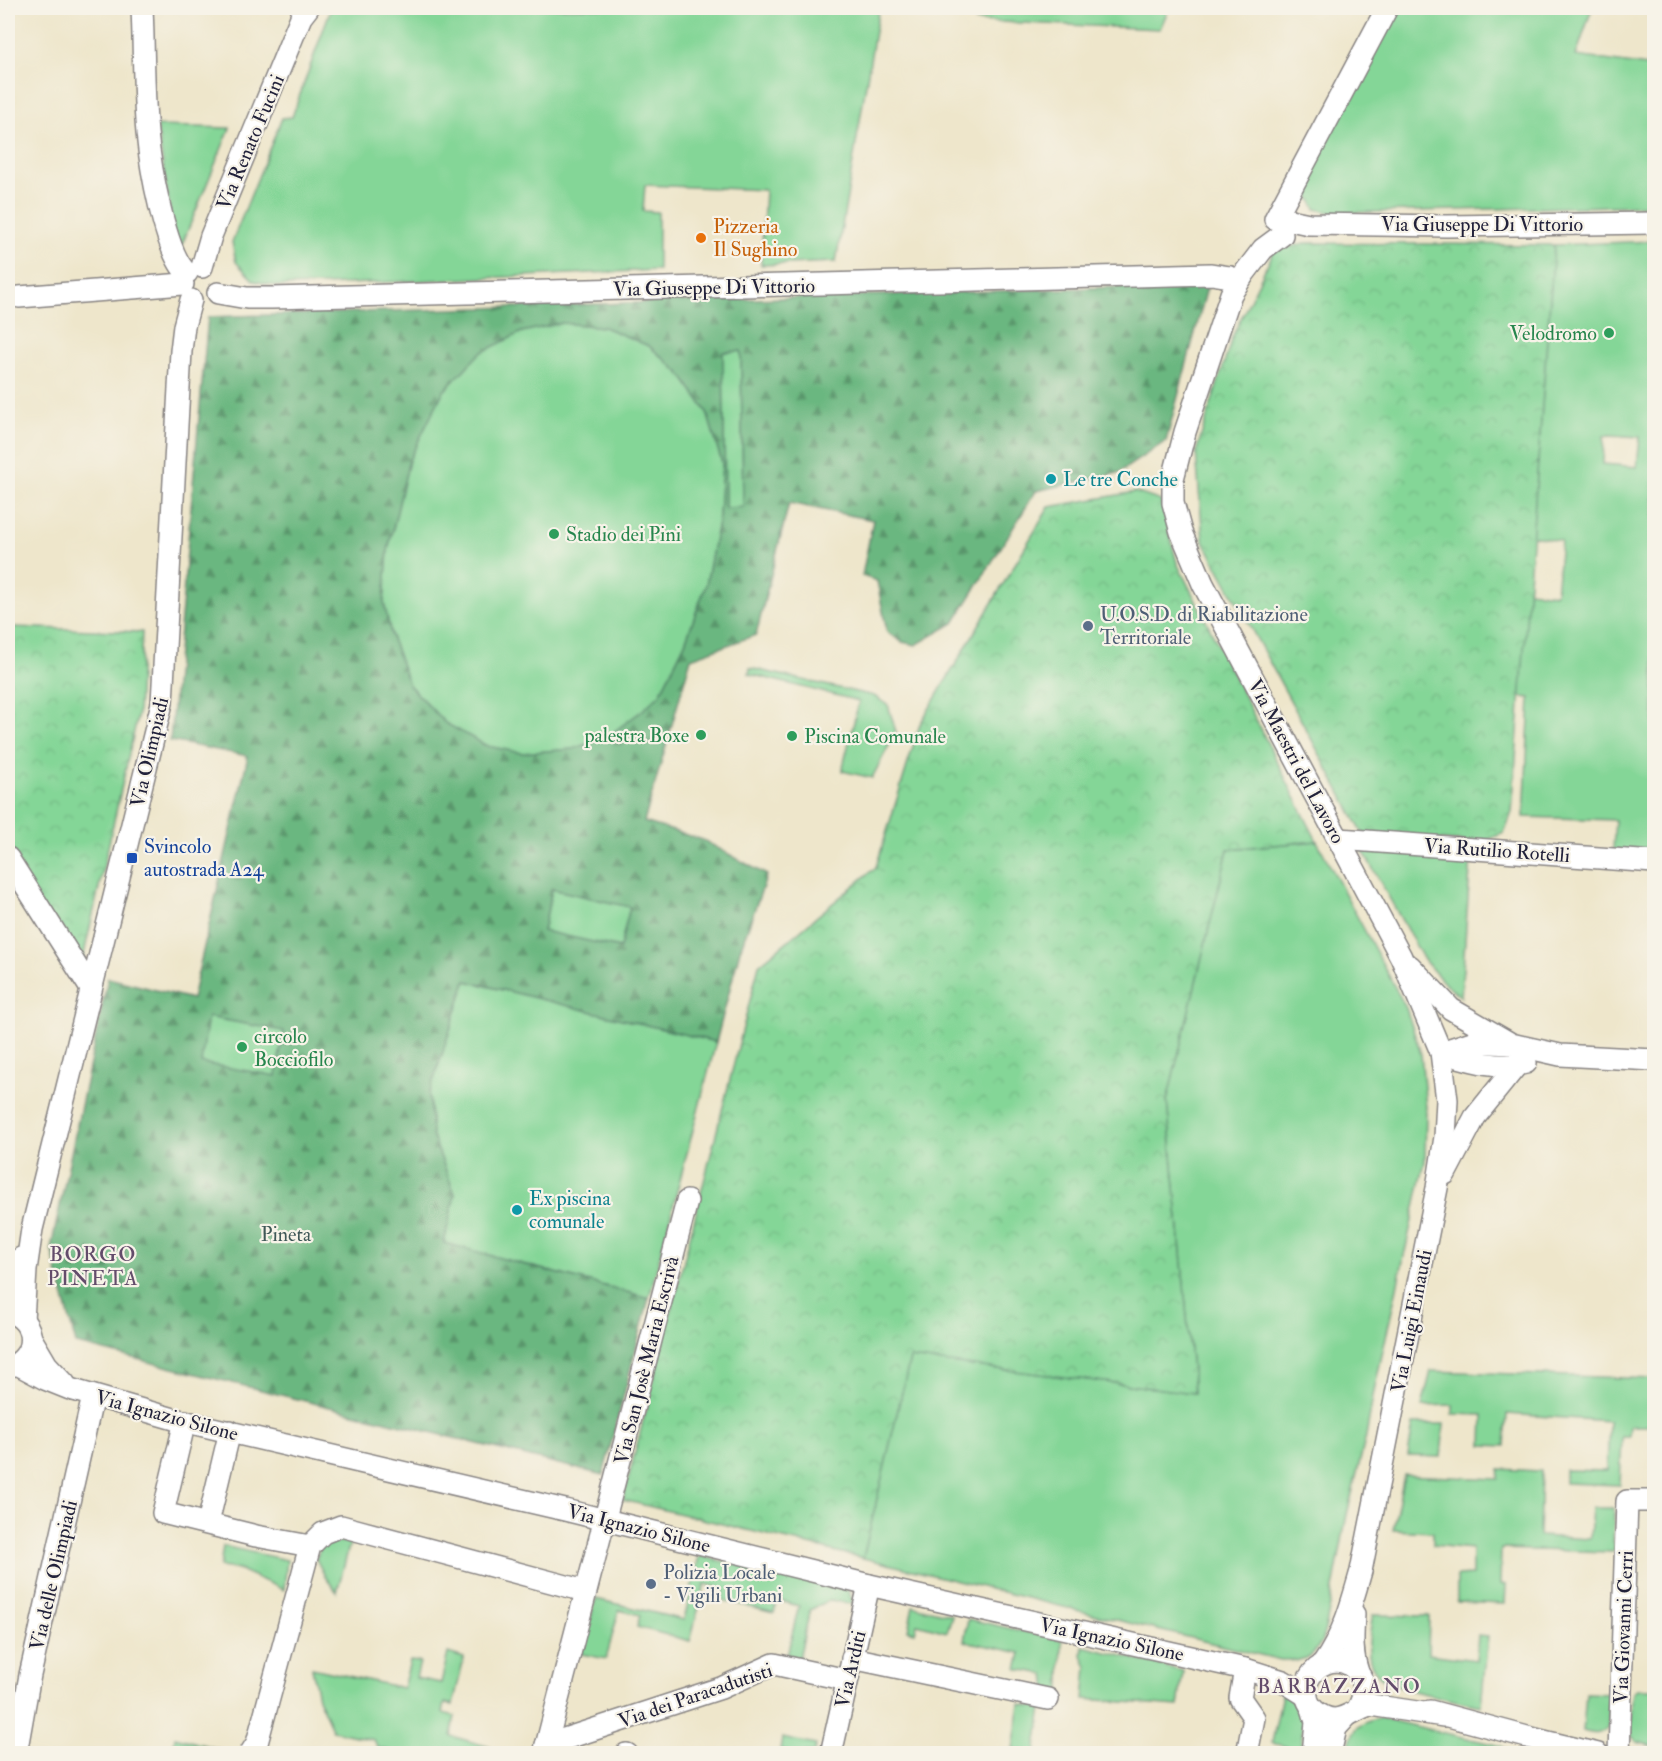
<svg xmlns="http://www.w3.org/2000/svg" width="1662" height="1761" viewBox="0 0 1662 1761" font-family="'IM FELL Double Pica',serif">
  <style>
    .grass { fill: #84d697; stroke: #537c69; stroke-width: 1.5; fill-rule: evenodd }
    .forest { fill: url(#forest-firs); stroke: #466c5e; stroke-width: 1.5; fill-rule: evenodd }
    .park { fill: url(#park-crowns); stroke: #537c69; stroke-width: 1.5 }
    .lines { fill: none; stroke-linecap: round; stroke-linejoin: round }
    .minor-casing { stroke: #888483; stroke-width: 24 }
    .minor { stroke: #fff; stroke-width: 21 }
    .food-dot { fill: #e8710a; stroke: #f7f3e8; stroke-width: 2 }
    .leisure-dot { fill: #2e9e5b; stroke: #f7f3e8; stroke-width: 2 }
    .culture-dot { fill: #0f9aa8; stroke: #f7f3e8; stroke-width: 2 }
    .service-dot { fill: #5c6f8a; stroke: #f7f3e8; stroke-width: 2 }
    .transit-dot { fill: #1a4fb4; stroke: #f7f3e8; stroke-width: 2 }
    .labels { text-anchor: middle; stroke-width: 4.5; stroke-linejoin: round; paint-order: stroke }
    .street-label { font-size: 20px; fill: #22223b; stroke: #f7f3e8 }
    .food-label { font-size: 20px; fill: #c56008; stroke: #f7f3e8; text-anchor: start }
    .leisure-label { font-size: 20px; fill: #27864d; stroke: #f7f3e8; text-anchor: start }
    .culture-label { font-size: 20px; fill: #0d838f; stroke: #f7f3e8; text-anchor: start }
    .service-label { font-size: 20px; fill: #4e5e75; stroke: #f7f3e8; text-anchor: start }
    .transit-label { font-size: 20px; fill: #164399; stroke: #f7f3e8; text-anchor: start }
    .park-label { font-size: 20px; fill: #3f5857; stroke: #f7f3e8 }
    .neighbourhood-label { font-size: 21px; letter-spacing: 1.5px; fill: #634c6b; stroke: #f7f3e8 }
  </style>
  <defs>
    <pattern id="forest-firs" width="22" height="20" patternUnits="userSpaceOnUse" patternTransform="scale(1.5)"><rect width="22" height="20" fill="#6bb780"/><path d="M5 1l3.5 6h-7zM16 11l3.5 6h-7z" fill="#58946a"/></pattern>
    <pattern id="park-crowns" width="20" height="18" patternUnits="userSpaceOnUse" patternTransform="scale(1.5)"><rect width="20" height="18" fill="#84d697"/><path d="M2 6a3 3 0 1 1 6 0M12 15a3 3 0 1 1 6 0" fill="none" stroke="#72b783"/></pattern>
  </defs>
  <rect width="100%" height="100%" fill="#f7f3e8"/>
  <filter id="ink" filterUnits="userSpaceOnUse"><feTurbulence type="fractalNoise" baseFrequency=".0167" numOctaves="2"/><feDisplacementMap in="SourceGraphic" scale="12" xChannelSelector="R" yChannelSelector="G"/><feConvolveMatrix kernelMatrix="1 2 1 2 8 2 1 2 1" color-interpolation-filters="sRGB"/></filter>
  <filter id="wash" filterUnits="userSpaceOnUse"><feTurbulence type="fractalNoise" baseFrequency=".008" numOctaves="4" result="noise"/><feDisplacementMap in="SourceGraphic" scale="24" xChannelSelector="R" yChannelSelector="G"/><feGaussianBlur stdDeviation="1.35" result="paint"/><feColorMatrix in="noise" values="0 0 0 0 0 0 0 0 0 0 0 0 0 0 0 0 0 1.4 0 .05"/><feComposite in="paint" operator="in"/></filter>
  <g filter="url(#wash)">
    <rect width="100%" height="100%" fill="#eee6cb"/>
    <g class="grass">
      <polygon points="331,8 879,8 836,262 761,265 765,190 645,185 643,211 658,212 658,270 324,285 276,286 254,281 236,262 232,242 282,118 292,117"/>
      <polygon points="979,8 1169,8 1160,29 976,21"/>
      <polygon points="1396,8 1592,8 1576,56 1654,67 1654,205 1333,213 1316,209 1307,192 1307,171"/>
      <polygon points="157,126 230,128 181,247 173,231"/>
      <path d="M1654,241V853L1613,850L1615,820L1524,817L1530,698L1520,697L1528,591L1556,594L1561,541L1532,536L1554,245ZM1610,435L1640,437L1637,467L1603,464L1604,436Z"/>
      <polygon points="562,323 604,327 649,346 680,373 707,412 722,463 719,517 706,585 685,643 660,694 643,710 608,736 573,749 522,753 487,746 445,723 409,685 392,639 384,603 388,550 409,460 443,392 480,353 522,332"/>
      <polygon points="741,351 743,508 725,508 723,352"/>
      <polygon points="750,668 874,696 888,705 896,732 872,778 842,771 859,701 749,674"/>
      <polygon points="1317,841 1406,1008 1421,1054 1426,1108 1425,1162 1374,1391 1366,1436 1347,1514 1326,1626 1321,1643 1310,1657 1299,1660 1281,1660 863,1558 910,1358 1194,1393 1167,1101 1228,849"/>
      <polygon points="1362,849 1471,856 1461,997 1445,984 1424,960"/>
      <polygon points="552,889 630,907 620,948 543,931"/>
      <polygon points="466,981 716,1042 649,1298 444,1243 455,1194 432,1135 429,1094"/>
      <polygon points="208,1017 284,1031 276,1076 200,1063"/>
      <polygon points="1431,1371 1654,1379 1654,1426 1630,1426 1629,1437 1622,1437 1620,1485 1565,1483 1565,1470 1607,1471 1609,1421 1507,1414 1505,1446 1482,1445 1483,1415 1453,1414 1453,1405 1422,1406"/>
      <polygon points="1413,1424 1444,1424 1441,1457 1408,1456"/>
      <polygon points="1499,1469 1541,1471 1539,1536 1590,1539 1592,1508 1614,1508 1613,1552 1501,1549 1500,1584 1506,1585 1505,1604 1457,1602 1457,1576 1472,1575 1472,1549 1433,1545 1433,1532 1393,1530 1404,1475 1498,1479"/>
      <polygon points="336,1541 350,1543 337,1592 326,1578 316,1559 322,1545"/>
      <polygon points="223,1546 287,1560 284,1590 238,1569 220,1567"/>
      <polygon points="699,1556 849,1590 853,1604 829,1600 810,1610 799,1658 787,1655 799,1606 777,1600 774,1613 722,1600 724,1589 705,1584 690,1641 637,1627 640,1615 619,1610 606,1659 581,1654 596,1599 684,1620"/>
      <polygon points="913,1606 952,1615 947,1632 917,1624 915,1632 908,1630"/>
      <path d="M1373,1615L1429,1616L1428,1654L1476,1660L1478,1635L1488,1636L1481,1706C1461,1703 1442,1697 1422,1693C1370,1681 1362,1668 1373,1615Z"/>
      <polygon points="968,1619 1062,1640 1060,1709 1054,1709 1057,1693 1047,1691 1045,1674 1017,1669 1021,1653 964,1641"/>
      <polygon points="1083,1646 1183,1671 1178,1706 1084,1699 1087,1667 1082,1655"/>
      <polygon points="448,1653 464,1658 453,1705 445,1703 443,1713 455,1716 451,1736 490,1747 488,1753 397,1753 378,1748 374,1740 333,1731 318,1698 312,1668 403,1688 410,1661 420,1662 416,1678 441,1683"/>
      <polygon points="1637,1690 1654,1690 1654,1746 1637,1742 1631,1735 1632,1699 1633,1693"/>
      <path d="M1586,1693L1610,1694L1608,1727C1599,1736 1594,1734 1583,1731Z"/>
      <path d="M1282,1694C1307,1706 1304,1726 1300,1750L1272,1743Z"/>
      <polygon points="1020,1704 1042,1708 1035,1753 1013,1749"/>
      <path d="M1380,1718L1501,1746L1510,1753H1347C1352,1730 1355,1724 1380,1718Z"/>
      <polygon points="175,1737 219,1749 218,1753 172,1753"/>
      <polygon points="782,1738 816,1745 814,1753 790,1753 780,1749"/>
    </g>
    <path class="forest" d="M1208,284L1166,441L1118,473L1036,491L954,623L916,645L902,642L887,632L877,581L862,576L873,520L789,503L756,635L691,658L644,822L703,840L767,875L740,950L716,1042L466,981L429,1094L432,1135L455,1194L444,1243L649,1298L603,1475L76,1344L51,1248L108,978L192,999L248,756L170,741L208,317ZM562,323L604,327L649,346L680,373L707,412L722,463L719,517L706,585L685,643L660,694L643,710L608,736L573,749L522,753L487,746L445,723L409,685L392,639L384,603L388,550L409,460L443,392L480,353L522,332ZM741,351L743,507L725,508L723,352ZM552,889L630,907L620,948L543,931ZM208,1017L284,1031L276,1076L201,1063Z"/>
    <g class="park">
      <polygon points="1304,243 1554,245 1512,812 1504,833 1480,843 1363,834 1203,540 1196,452 1233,335 1274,251"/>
      <polygon points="1135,492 1161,501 1177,563 1317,841 1228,849 1167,1101 1194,1393 910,1358 863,1558 623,1500 759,965 876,867 920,724 1049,507"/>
      <polygon points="14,627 142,632 138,714 80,972 8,858 8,629"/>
    </g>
  </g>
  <g filter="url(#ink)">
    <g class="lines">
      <defs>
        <g id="minor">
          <path d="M142,8C144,49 143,91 147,133C150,164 165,254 187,273"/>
          <polyline points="1275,219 1387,8"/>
          <polyline points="1290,220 1309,224 1447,226 1654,223"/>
          <polyline points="202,267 211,236 301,17 308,8"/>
          <polyline points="1230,277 1235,280 1240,279 1263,249 1282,235"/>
          <path d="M1242,277L1231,294L1185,432L1173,479V503L1181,532L1203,584L1401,957L1441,1052L1447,1100L1445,1137L1437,1188L1361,1571C1352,1603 1343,1636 1323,1664"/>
          <polyline points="218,293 247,298 272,298 1211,274 1230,277"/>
          <polyline points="19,297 183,284"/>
          <polyline points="1339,839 1654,862"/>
          <polyline points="8,858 91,989"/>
          <polyline points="1410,966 1451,1009 1508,1042"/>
          <polyline points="1441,1052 1472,1042 1511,1044 1560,1055 1654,1060"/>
          <path d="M1441,1052C1468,1060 1499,1070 1526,1063"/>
          <polyline points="1445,1174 1475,1117 1517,1065"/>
          <polyline points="8,1290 21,1258"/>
          <path d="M8,1312C38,1319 38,1359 8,1367"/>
          <polyline points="23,1320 26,1270 32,1229 162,703 181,351 184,326 191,300"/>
          <polyline points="31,1338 47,1365 65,1384"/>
          <polyline points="17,1364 45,1379 70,1389 174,1419 565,1510 869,1585 1245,1669 1283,1681 1307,1696"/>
          <polyline points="185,1421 163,1513 256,1536 310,1546"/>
          <polyline points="208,1523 230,1431"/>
          <path d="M1354,1614C1353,1635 1351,1652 1358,1672"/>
          <polyline points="852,1658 1048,1699"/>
          <polyline points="1245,1669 1240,1698 1254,1718 1247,1754"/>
          <polyline points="1312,1708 1316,1722 1313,1754"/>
          <path d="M1358,1708C1364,1697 1367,1684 1358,1673C1334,1641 1287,1681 1314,1710C1320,1715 1327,1719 1335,1719C1348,1718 1357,1708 1370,1705L1444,1716"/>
          <polyline points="1430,1711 1527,1737 1598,1754"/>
          <polyline points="546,1745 721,1688 774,1664 847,1680"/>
          <polyline points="16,1754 30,1675 93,1396"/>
          <polyline points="250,1754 257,1743 310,1546 323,1533 341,1526 585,1591"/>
          <polyline points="544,1754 687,1201"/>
          <polyline points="626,1754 627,1754"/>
          <polyline points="831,1754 869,1585"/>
          <polyline points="1330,1754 1336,1728 1347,1716"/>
          <polyline points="1619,1754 1627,1501 1654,1501"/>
        </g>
      </defs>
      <use href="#minor" class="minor-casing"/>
      <use href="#minor" class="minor"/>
    </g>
  </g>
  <circle class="food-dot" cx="701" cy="238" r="6"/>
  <g class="leisure-dot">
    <circle cx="1609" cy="333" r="6"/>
    <circle cx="554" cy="534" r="6"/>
    <circle cx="701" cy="735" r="6"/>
    <circle cx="792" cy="736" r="6"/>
    <circle cx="242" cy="1047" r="6"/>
  </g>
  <g class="culture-dot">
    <circle cx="1051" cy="479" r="6"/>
    <circle cx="517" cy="1210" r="6"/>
  </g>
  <g class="service-dot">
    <circle cx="1088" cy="626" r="6"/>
    <circle cx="651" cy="1584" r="6"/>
  </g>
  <rect class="transit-dot" x="126" y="852" width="12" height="12" rx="3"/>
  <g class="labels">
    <g class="street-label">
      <text transform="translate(250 142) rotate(-67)" y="7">Via Renato Fucini</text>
      <text x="1482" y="231">Via Giuseppe Di Vittorio</text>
      <text transform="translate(714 287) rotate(-1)" y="7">Via Giuseppe Di Vittorio</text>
      <text transform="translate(149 752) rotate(-77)" y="7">Via Olimpiadi</text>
      <text transform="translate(1297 761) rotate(62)" y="7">Via Maestri del Lavoro</text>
      <text transform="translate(1497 850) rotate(4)" y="7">Via Rutilio Rotelli</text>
      <text transform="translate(1411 1321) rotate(-79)" y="7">Via Luigi Einaudi</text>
      <text transform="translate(646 1360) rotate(-76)" y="7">Via San Josè Maria Escrivà</text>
      <text transform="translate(167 1415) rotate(15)" y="7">Via Ignazio Silone</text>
      <text transform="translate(639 1528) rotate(14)" y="7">Via Ignazio Silone</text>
      <text transform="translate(53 1575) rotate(-77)" y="7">Via delle Olimpiadi</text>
      <text transform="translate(1623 1627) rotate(-88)" y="7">Via Giovanni Cerri</text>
      <text transform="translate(1112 1639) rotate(12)" y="7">Via Ignazio Silone</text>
      <text transform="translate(850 1669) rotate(-77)" y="7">Via Arditi</text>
      <text transform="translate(695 1695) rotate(-19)" y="7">Via dei Paracadutisti</text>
    </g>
    <g class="food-label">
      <text x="713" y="233">Pizzeria<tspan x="713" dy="23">Il Sughino</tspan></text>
    </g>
    <g class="leisure-label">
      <text x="1597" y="340" text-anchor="end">Velodromo</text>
      <text x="566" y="541">Stadio dei Pini</text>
      <text x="689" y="742" text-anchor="end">palestra Boxe</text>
      <text x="804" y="743">Piscina Comunale</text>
      <text x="254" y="1043">circolo<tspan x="254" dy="23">Bocciofilo</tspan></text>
    </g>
    <g class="culture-label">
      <text x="1063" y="486">Le tre Conche</text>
      <text x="529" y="1205">Ex piscina<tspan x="529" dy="23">comunale</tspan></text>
    </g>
    <g class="service-label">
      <text x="1100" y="621">U.O.S.D. di Riabilitazione<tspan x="1100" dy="23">Territoriale</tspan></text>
      <text x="663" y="1579">Polizia Locale<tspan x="663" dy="23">- Vigili Urbani</tspan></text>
    </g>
    <g class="transit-label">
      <text x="144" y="853">Svincolo<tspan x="144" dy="23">autostrada A24</tspan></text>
    </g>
    <g class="park-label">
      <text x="286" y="1241">Pineta</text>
    </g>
    <g class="neighbourhood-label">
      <text x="93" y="1261">BORGO<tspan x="93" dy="24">PINETA</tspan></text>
      <text x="1339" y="1693">BARBAZZANO</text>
    </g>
  </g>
  <rect width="1662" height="1761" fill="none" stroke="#f7f3e8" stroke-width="30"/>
</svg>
